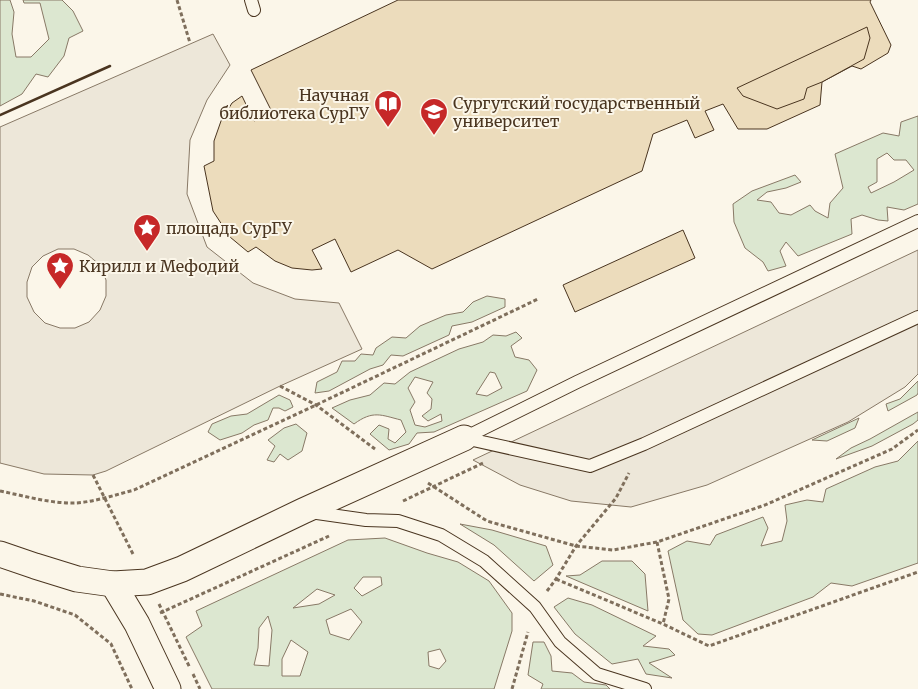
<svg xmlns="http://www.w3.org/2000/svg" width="918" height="689" viewBox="0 0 918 689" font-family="Merriweather,serif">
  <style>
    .green { fill: #dce7d0; stroke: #887966; fill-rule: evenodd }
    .parking { fill: #ede7d9; stroke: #887966; fill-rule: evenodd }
    .building { fill: #ecdcbc; stroke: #4a3520 }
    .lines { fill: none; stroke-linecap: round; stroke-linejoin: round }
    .service-casing { stroke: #4a3520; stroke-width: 14 }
    .minor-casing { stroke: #4a3520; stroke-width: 27 }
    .path { stroke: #7f6f5c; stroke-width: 3; stroke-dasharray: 4 2.5; stroke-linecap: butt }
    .service { stroke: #fbf6e9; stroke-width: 12 }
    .minor { stroke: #fbf6e9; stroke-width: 25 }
    .wall { stroke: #4a3520; stroke-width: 2.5 }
    .labels { text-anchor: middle; stroke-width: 4; stroke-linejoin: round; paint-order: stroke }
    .poi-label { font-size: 16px; fill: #4a3520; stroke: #fbf6e9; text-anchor: start }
  </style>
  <rect width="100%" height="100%" fill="#fbf6e9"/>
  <g class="green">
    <polygon points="0,0 10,0 14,12 12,34 16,57 31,57 49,39 40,3 24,3 23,0 62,0 73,11 83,31 69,38 64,56 48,77 36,74 22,94 0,106"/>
    <path d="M918,116V204L904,210L887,207L888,221L878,220L862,215L851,219L852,234L798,256L786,242L780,251L786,266L768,271L763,262L745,248L734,222L733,204L752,191L795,175L801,182L786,188L767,192L757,200L771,202L779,213L791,215L810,205L815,211L828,218L830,203L843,188L835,154L883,133L899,136L901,122ZM887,153L894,160H906L914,170L894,182L871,193L868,187L877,182V159Z"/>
    <polygon points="487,296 505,299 505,307 472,322 452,326 449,335 403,356 391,355 383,365 370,369 329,391 315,393 317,382 337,372 342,361 355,361 361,354 373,355 376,348 392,337 406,338 420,326 446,315 463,312 473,302"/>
    <path d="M516,332L522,338L511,346L515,357L529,360L537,370L527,391L434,432L417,433L409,444L389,450L370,434L379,425L389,429L388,439L395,443L406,432L401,420C381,415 373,410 354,424L332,408L350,400L370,395L384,383L395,384L410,372L459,349L483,342L493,335L506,336ZM490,372L495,373L502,388L487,396L476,394ZM415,377L433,382L427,393L432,399L431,409L422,416L428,421L441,414L442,421L425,427L415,425L410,410L415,402L408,388Z"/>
    <polygon points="918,381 918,393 917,395 888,411 886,404 900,399"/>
    <polygon points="279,395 290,400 293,407 285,411 279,408 273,408 268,420 254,425 242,433 220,440 208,432 212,424 231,416 247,414"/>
    <polygon points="918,412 918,420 913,424 872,446 836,459 851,448 870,439"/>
    <polygon points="859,418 855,428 827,441 812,440"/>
    <polygon points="296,424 307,433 302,451 288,460 280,454 274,462 267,460 275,446 268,440 284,428"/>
    <polygon points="918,441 918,563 852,586 831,583 813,597 712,635 698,634 683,620 668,551 687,541 710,545 716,535 763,517 768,528 761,546 782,541 787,521 785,505 807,500 823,502 826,489 875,467 898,461"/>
    <polygon points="460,524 492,530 546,546 553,565 534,581 494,545"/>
    <path d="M385,538L427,553L458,562L489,581L512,613V631L494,689H212L186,637L202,626L196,611L348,540ZM363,577H381L382,585L362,596L354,588ZM317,589L335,595L319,604L293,608ZM351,609L362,622L349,640L330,634L326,620ZM268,616L272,630L269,666L254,665L258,648L259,628ZM291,640L308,652L300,676H282V659ZM440,649L446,661L439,669L429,666L428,652Z"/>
    <polygon points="602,561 632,561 645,574 648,611 566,576 580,575"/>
    <polygon points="568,598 592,605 656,636 643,646 669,649 675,655 649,663 672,678 646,674 638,659 612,664 575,634 554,607"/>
    <polygon points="533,642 544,642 551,656 552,671 572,673 584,682 606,685 610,689 541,689 543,684 528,675"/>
  </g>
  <g class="parking">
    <path d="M213,34L230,65L207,100L190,140L187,194L207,247L253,283L295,299L339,303L362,349L280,386L106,471L93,475L44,474L0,463V127ZM58,249H74L88,255L100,265L106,280V296L100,310L89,322L75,328H60L45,323L34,312L27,297V282L32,267L43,256Z"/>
    <polygon points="918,250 918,374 905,387 848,422 707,485 631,507 571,501 520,485 473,460"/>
  </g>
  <g class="building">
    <polygon points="398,0 871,0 870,2 891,45 888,53 861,69 852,66 822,82 820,105 767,129 738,129 723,104 705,111 714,130 695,138 687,120 653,134 642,171 432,269 398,250 351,272 335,239 312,250 322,269 312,270 292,268 275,261 256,247 248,252 230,237 213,211 204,166 214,161 214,141 221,121 232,103 242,96 254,121 272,112 251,70"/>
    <polygon points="867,27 870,38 864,59 822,82 807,88 804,99 777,109 743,96 737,88"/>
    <polygon points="683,230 695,258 575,312 563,285"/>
  </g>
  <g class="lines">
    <defs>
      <g id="service">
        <polyline points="251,0 254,10"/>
        <polyline points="464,438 577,382 918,221"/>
        <polyline points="464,438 590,466 644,444 918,317"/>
        <polyline points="310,512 366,520 398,521 441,535 484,561 535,607 560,642 597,674 645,689"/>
      </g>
      <g id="minor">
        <polyline points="0,554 35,566 77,579 113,584 147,582 182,569 303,511 464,438"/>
        <polyline points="113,584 137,624 168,689"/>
      </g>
    </defs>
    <use href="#service" class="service-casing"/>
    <use href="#minor" class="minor-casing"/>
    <g class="path">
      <polyline points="177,0 190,43"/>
      <polyline points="280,386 316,405 375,449"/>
      <polyline points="93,475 134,556"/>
      <polyline points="428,483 487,521 576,546 613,550 657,542 765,505 892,449 918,430"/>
      <path d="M0,491C25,496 52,504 77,503C97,501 115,495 134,490L316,405L538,299"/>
      <polyline points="403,501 483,463"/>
      <polyline points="657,542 669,599 663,624"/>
      <polyline points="556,579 663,624 709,646 918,572"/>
      <polyline points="547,591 556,579 576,546 616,498 629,473"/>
      <polyline points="0,594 34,601 75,615 111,644 132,689"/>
      <polyline points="159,604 190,668"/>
      <polyline points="160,613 329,536"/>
      <polyline points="193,674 200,689"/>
      <polyline points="512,689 528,632"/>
    </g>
    <use href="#service" class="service"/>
    <use href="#minor" class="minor"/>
    <polyline class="wall" points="0,115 110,66"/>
  </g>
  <defs>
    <symbol id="library-pin" viewBox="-11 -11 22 30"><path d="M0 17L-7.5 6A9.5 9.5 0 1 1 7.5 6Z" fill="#c62828" stroke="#fbf6e9"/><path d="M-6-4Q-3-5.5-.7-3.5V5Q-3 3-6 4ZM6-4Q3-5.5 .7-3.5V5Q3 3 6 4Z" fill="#fff"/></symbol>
    <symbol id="university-pin" viewBox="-11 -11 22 30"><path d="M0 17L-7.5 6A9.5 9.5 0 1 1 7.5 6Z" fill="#c62828" stroke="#fbf6e9"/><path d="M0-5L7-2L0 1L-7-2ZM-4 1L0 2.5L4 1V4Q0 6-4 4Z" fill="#fff"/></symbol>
    <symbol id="sight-pin" viewBox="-11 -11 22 30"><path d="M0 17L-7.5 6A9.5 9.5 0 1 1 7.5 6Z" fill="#c62828" stroke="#fbf6e9"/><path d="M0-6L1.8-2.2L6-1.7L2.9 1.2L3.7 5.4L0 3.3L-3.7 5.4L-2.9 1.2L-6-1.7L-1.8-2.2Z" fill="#fff"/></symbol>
  </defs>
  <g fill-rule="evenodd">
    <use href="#library-pin" x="372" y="88" width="32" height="43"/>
    <use href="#university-pin" x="418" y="96" width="32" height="43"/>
    <use href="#sight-pin" x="131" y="212" width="32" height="43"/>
    <use href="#sight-pin" x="44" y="250" width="32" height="43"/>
  </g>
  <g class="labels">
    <g class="poi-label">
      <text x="369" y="101" text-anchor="end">Научная<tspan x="369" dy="18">библиотека СурГУ</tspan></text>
      <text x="453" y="109">Сургутский государственный<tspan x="453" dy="18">университет</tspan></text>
      <text x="166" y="234">площадь СурГУ</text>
      <text x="79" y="272">Кирилл и Мефодий</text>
    </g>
  </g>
</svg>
